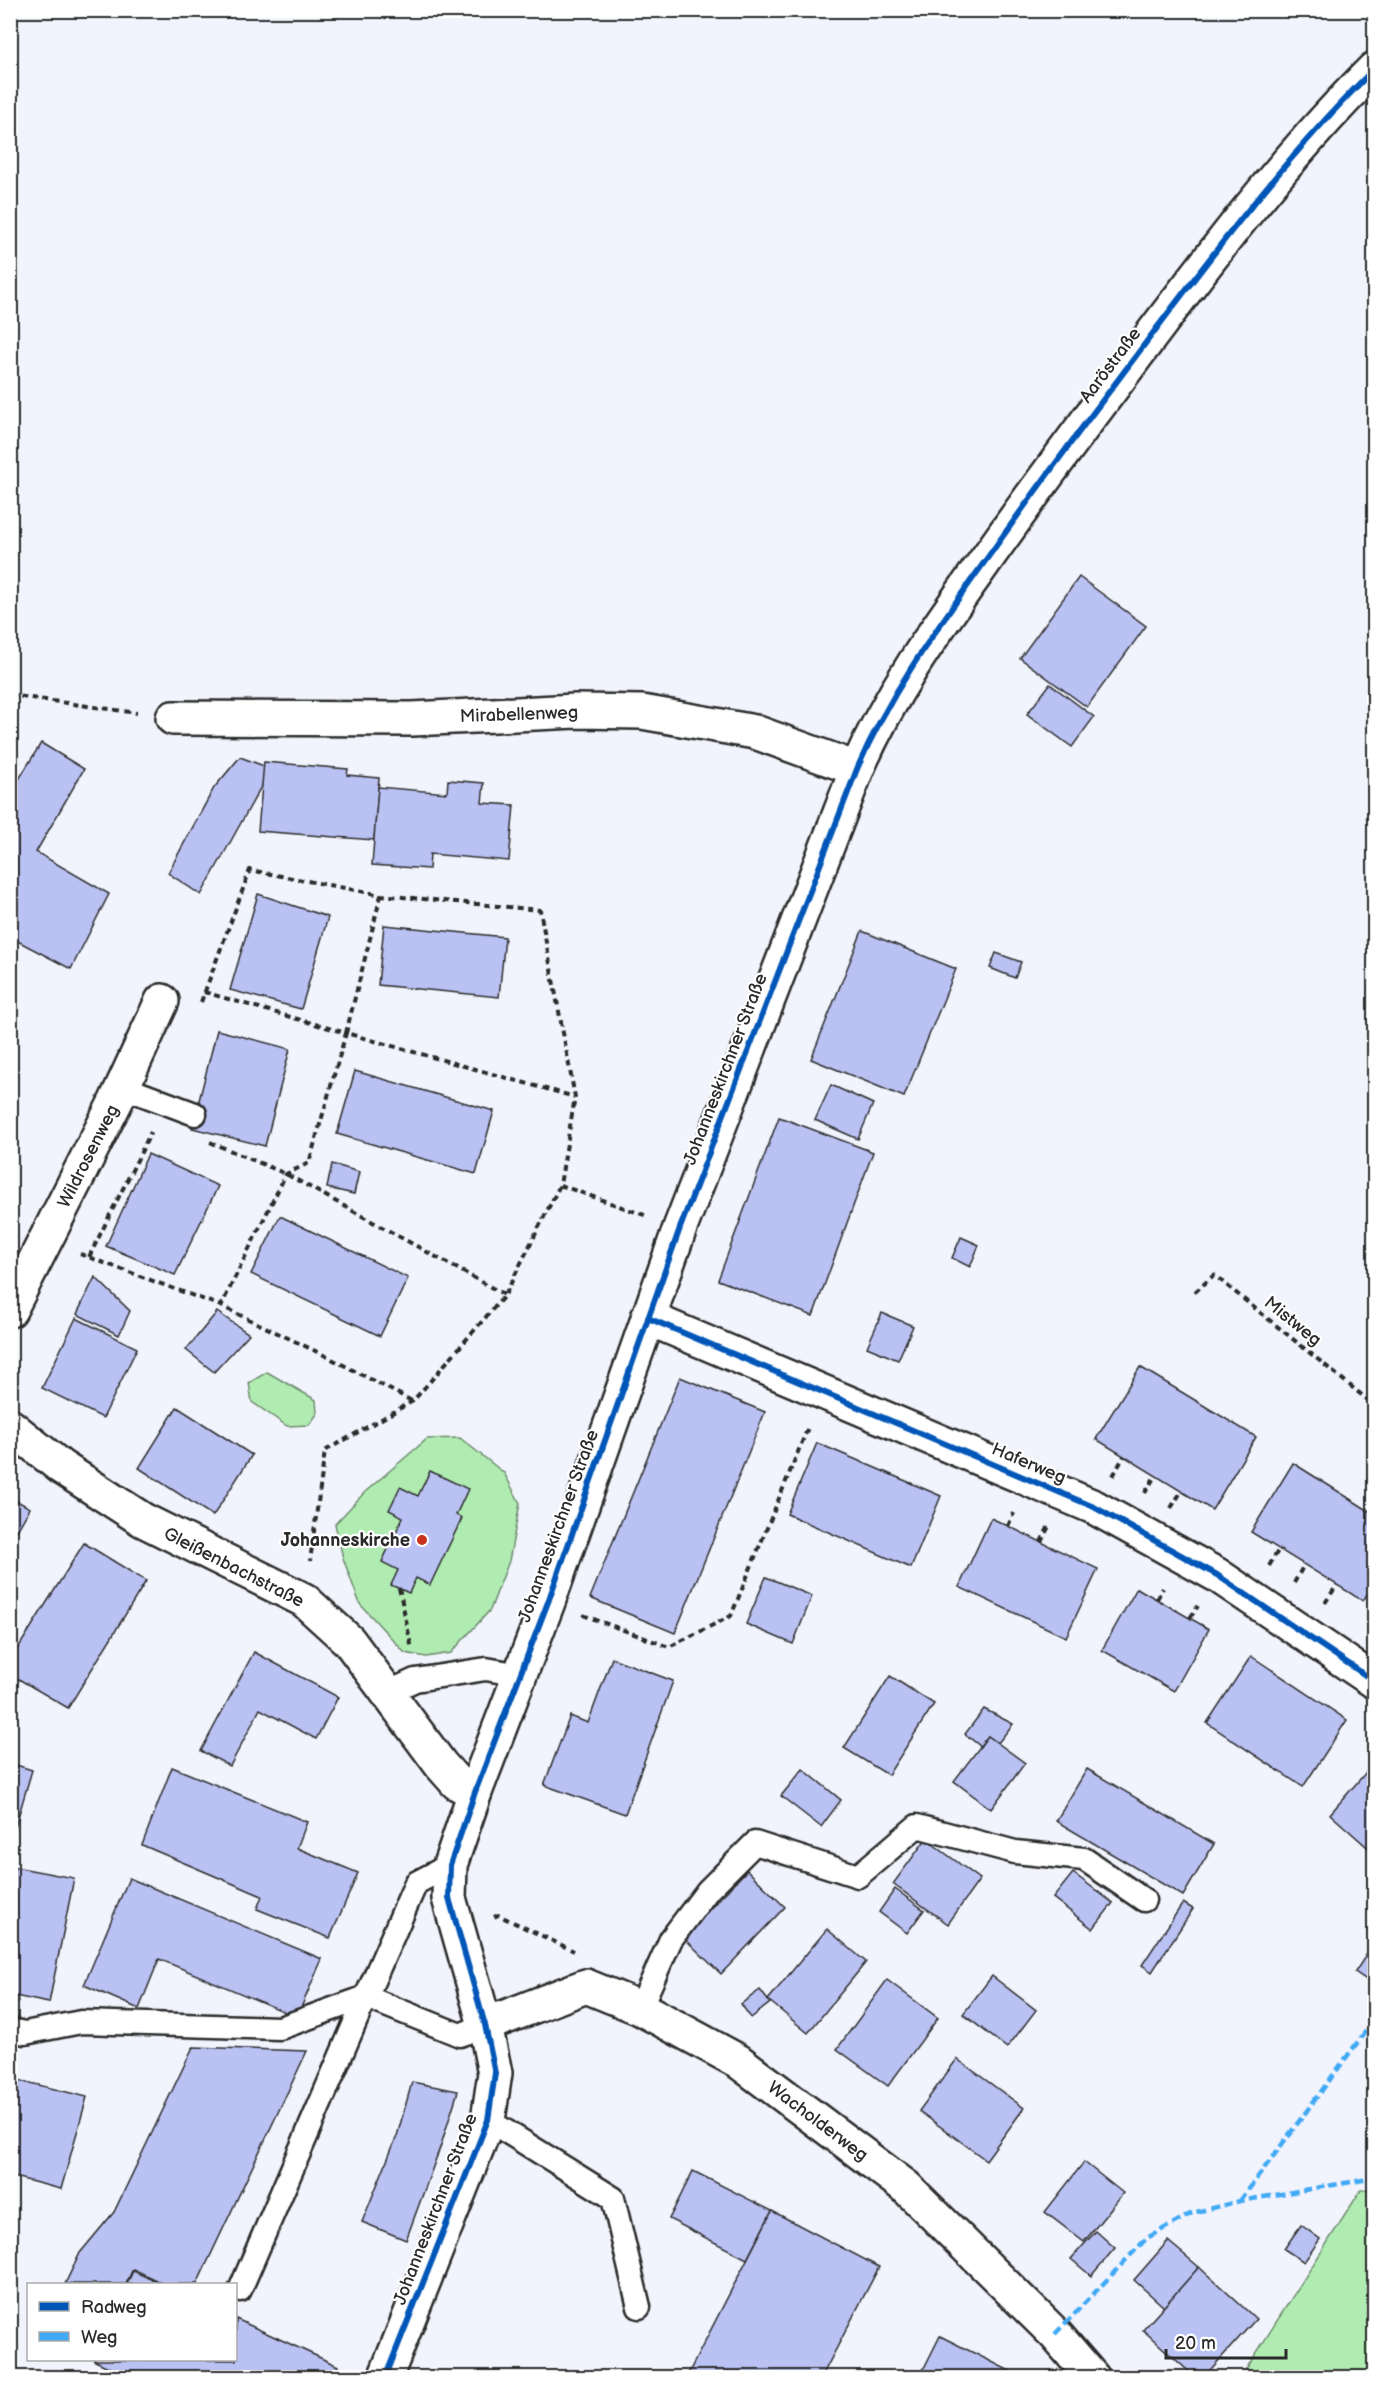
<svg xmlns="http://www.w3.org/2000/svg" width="1385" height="2388" viewBox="0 0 1385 2388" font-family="'Balsamiq Sans',sans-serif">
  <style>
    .green { fill: #b0ecb2; stroke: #6e8c6e; stroke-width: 1.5 }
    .building { fill: #bac2f4; stroke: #2b2b2b; stroke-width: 1.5 }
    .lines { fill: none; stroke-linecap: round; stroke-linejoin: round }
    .lane-casing { stroke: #2b2b2b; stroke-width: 27 }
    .street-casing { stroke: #2b2b2b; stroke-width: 38 }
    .secondary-casing { stroke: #2b2b2b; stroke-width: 38 }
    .path { stroke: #2b2b2b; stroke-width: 4; stroke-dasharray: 6 4.5; stroke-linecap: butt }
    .lane { stroke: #fff; stroke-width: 22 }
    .street { stroke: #fff; stroke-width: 33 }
    .secondary { stroke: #fff; stroke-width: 33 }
    .quiet { stroke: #3fa9f5; stroke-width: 4.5; stroke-dasharray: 9 4.5; stroke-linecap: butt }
    .cycleway-casing { stroke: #fff; stroke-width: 10 }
    .cycleway { stroke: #0057b8; stroke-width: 6 }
    .poi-dot { fill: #c8321e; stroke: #fff; stroke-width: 2 }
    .labels { text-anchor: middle; stroke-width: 4.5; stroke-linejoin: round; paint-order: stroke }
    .street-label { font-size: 18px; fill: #2b2b2b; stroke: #fff }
    .poi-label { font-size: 18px; font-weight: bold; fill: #2b2b2b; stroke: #fff; text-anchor: end }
  </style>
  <rect width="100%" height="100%" fill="#f1f3fd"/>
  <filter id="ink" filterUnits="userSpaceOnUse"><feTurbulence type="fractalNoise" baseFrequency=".0167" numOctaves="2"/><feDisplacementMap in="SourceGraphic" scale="12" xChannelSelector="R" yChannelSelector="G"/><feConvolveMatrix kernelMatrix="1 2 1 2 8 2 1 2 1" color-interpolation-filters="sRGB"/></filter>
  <g filter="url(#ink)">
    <g class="green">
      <polygon points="267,1372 316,1400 317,1414 309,1425 287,1426 252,1402 249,1383"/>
      <polygon points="460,1438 504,1473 520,1503 509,1561 490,1610 451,1653 426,1657 405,1653 360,1604 343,1558 335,1524 365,1492 427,1439"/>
      <polygon points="1374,2188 1374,2377 1241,2377 1361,2190"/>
    </g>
    <g class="building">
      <polygon points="1079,577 1146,626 1087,707 1020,658"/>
      <polygon points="1050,684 1094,717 1072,747 1027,714"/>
      <polygon points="41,743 84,769 36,852 109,894 71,969 10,937 10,794"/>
      <polygon points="240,757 264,766 263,783 201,895 168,873 214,788"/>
      <polygon points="264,762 348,769 347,775 379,778 374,840 258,831"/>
      <polygon points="448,780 484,783 482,803 514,805 509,861 430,854 429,869 372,865 378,787 447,793"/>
      <polygon points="258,894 328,917 301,1009 230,990"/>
      <polygon points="384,925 505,937 499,997 378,985"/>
      <polygon points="862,931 956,969 904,1097 811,1059"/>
      <polygon points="996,953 1021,962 1015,978 990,968"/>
      <polygon points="217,1030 290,1049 265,1146 192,1128"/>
      <polygon points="355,1071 494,1111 476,1174 337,1134"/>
      <polygon points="831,1085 873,1104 858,1139 815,1120"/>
      <polygon points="779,1117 873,1152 813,1316 718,1280"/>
      <polygon points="148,1154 218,1186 175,1275 106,1246"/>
      <polygon points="332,1164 359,1172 354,1194 327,1188"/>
      <polygon points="280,1216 408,1278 380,1336 251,1274"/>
      <polygon points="961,1237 979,1245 970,1267 952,1258"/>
      <polygon points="95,1277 130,1311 119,1335 77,1314"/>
      <polygon points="217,1312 249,1334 214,1372 186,1350"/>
      <polygon points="882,1313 913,1326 898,1360 867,1347"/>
      <polygon points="76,1318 137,1348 103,1418 42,1388"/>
      <polygon points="1140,1367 1256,1437 1212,1510 1096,1439"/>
      <polygon points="680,1377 765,1412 675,1633 590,1598"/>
      <polygon points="177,1407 252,1455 213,1516 139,1468"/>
      <polygon points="817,1443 941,1496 911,1568 787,1514"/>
      <polygon points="1293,1463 1374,1514 1374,1583 1363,1601 1251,1532"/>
      <polygon points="430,1471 468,1489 456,1515 462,1518 430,1585 416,1578 409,1593 391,1585 398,1570 382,1562 403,1517 389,1510 400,1487 418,1496"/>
      <polygon points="10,1497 30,1508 10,1543"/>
      <polygon points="991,1518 1098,1569 1066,1637 959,1587"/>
      <polygon points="84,1543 146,1581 68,1708 10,1674 10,1661"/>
      <polygon points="766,1577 812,1596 793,1644 746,1624"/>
      <polygon points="1137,1588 1209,1629 1174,1691 1102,1650"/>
      <polygon points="254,1652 338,1697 316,1739 260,1709 230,1766 201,1751"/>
      <polygon points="1251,1656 1347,1720 1303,1787 1207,1723"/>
      <polygon points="612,1658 673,1681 625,1814 544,1785 570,1716 588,1723"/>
      <polygon points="890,1676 934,1704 888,1775 844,1748"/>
      <polygon points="984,1709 1013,1724 998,1743 988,1736 980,1746 965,1734"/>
      <polygon points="988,1736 1025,1763 991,1809 954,1781"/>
      <polygon points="10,1763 32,1770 14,1831 10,1830"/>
      <polygon points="1374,1763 1374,1853 1330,1814"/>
      <polygon points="172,1767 307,1822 297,1848 358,1873 330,1938 257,1909 262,1896 142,1845"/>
      <polygon points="803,1769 841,1800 821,1827 781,1796"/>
      <polygon points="1087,1769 1214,1844 1183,1896 1056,1821"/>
      <polygon points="926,1839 980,1879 948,1924 893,1884"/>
      <polygon points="15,1867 74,1878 49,2003 10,1995 10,1890"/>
      <polygon points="747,1870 785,1907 721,1974 683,1937"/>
      <polygon points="1073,1873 1113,1903 1093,1929 1053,1898"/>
      <polygon points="129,1878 322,1959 297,2017 159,1959 139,2009 84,1985"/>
      <polygon points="895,1889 924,1910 907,1933 879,1912"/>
      <polygon points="1183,1903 1193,1909 1152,1972 1142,1965"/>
      <polygon points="827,1929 866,1962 808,2033 768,2000"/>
      <polygon points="1374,1943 1374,1985 1355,1972"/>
      <polygon points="992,1976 1036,2010 1007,2048 963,2014"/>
      <polygon points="887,1980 938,2018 888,2086 837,2049"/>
      <polygon points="760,1990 770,2003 751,2018 741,2004"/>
      <polygon points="193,2047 307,2051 197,2284 164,2284 133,2269 126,2284 65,2284 80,2253 114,2212"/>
      <polygon points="957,2059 1024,2108 986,2160 919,2111"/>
      <polygon points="10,2078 87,2097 61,2189 10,2176"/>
      <polygon points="412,2082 458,2091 441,2145 406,2240 362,2222 397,2136"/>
      <polygon points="1084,2162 1123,2193 1084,2242 1045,2212"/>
      <polygon points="693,2171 772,2211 747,2259 669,2219"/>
      <polygon points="772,2211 879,2267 821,2378 686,2378"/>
      <polygon points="1301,2225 1320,2239 1304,2262 1284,2249"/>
      <polygon points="1096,2231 1115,2248 1091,2276 1071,2259"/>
      <polygon points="1168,2241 1199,2267 1164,2307 1134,2280"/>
      <polygon points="1199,2267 1256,2319 1203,2378 1196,2378 1143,2330"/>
      <polygon points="133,2271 162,2284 127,2284"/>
      <polygon points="236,2319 338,2366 333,2378 132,2378 93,2360 236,2360"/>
      <polygon points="940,2336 1016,2374 1014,2378 919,2378"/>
    </g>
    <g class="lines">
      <defs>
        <g id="lane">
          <polyline points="123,1087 195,1114"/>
          <polyline points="387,1693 415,1680 486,1669 521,1675"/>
          <polyline points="450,1865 416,1883 366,1997 460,2035 485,2025"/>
          <polyline points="640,2008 671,1939 708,1890 755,1843 858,1876 917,1826 1015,1852 1084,1859 1144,1900"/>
          <polyline points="10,2030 25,2033 81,2022 280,2028 366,1997 240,2290"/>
          <polyline points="488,2120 613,2198 639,2307"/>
        </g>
        <g id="street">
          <polyline points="173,718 412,719 576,711 642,712 755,732 857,769"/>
          <polyline points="10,1310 116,1101 162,1001"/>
          <polyline points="648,1318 1094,1507 1217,1575 1374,1681"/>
          <polyline points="10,1426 61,1467 143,1520 304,1600 349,1641 441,1765 457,1783 475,1792"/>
          <polyline points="485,2025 586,1986 640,2008 738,2061 906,2187 1055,2334 1093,2378"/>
        </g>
        <path id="secondary" d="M385,2378L488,2120L495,2073L485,2025L449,1898L450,1865L475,1792L548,1602L680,1228L857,769C890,693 935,631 983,564C1017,516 1052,468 1087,421C1177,302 1268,174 1374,69"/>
      </defs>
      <use href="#lane" class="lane-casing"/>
      <use href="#street" class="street-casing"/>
      <use href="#secondary" class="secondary-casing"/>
      <g class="path">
        <polyline points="10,695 137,713"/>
        <polyline points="381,895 346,1033 575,1097"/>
        <polyline points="204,992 346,1033 309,1163 286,1174 221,1306"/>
        <polyline points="201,1002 250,870 381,895 540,910 575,1097 560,1185 505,1295 413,1401 325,1451 310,1561"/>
        <polyline points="210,1142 286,1174 505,1295"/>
        <polyline points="560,1185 647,1216"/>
        <polyline points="80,1254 221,1306 328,1357 412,1401"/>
        <polyline points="89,1257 151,1132"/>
        <polyline points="1195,1292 1214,1275 1374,1405"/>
        <polyline points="1113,1476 1124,1456"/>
        <polyline points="1145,1493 1155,1476"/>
        <polyline points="1171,1508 1181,1492"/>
        <polyline points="1008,1526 1014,1513"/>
        <polyline points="1041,1542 1049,1526"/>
        <polyline points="1269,1566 1279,1549"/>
        <polyline points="1294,1583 1304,1565"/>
        <polyline points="399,1588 412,1649"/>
        <polyline points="1157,1599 1163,1588"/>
        <polyline points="1325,1603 1337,1585"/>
        <polyline points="583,1615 669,1647 731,1616 809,1425"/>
        <polyline points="1190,1618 1198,1606"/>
        <polyline points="494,1917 498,1915 574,1951"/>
      </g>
      <use href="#lane" class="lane"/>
      <use href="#street" class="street"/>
      <use href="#secondary" class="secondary"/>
      <g class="quiet">
        <polyline points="1240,2201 1374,2020"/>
        <polyline points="1055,2334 1147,2238 1192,2213 1240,2201 1374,2178"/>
      </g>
      <defs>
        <g id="cycleway">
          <polyline points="648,1318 1094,1507 1217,1575 1374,1681"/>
          <path d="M385,2378L488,2120L495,2073L485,2025L449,1898L450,1865L475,1792L548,1602L680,1228L857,769C890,693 935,631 983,564C1017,516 1052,468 1087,421C1177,302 1268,174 1374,69"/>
        </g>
      </defs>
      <use href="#cycleway" class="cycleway-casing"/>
      <use href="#cycleway" class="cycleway"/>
    </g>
  </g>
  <circle class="poi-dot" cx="422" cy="1540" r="6"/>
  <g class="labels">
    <g class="street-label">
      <text transform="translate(1110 365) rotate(-53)" y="6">Aaröstraße</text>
      <text transform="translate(519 714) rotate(-2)" y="6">Mirabellenweg</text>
      <text transform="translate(725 1069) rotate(-69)" y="6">Johanneskirchner Straße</text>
      <text transform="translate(88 1156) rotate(-63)" y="6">Wildrosenweg</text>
      <text transform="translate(1293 1321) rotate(39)" y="6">Mistweg</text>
      <text transform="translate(1029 1463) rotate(23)" y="6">Haferweg</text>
      <text transform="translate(558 1526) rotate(-70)" y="6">Johanneskirchner Straße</text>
      <text transform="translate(234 1567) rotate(27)" y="6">Gleißenbachstraße</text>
      <text transform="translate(818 2121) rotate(37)" y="6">Wacholderweg</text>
      <text transform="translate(435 2209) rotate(-69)" y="6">Johanneskirchner Straße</text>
    </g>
    <g class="poi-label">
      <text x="410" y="1546">Johanneskirche</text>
    </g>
  </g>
  <rect width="1385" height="2388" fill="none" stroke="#fff" stroke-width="36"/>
  <rect x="18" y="18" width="1349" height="2352" fill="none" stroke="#2b2b2b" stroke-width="2" filter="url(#ink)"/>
  <rect x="27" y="2283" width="210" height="78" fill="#ffffff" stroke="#aaaaaa" stroke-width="1.5"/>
  <rect x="39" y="2302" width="30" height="9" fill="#0057b8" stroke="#aaaaaa" stroke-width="1.5"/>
  <text x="81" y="2313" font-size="18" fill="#2b2b2b">Radweg</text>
  <rect x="39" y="2332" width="30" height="9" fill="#3fa9f5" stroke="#aaaaaa" stroke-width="1.5"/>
  <text x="81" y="2343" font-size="18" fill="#2b2b2b">Weg</text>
  <path d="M1166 2349v9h120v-9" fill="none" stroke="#2b2b2b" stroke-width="3"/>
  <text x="1175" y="2349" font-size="18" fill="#2b2b2b" stroke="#ffffff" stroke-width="4.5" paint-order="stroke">20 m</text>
</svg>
